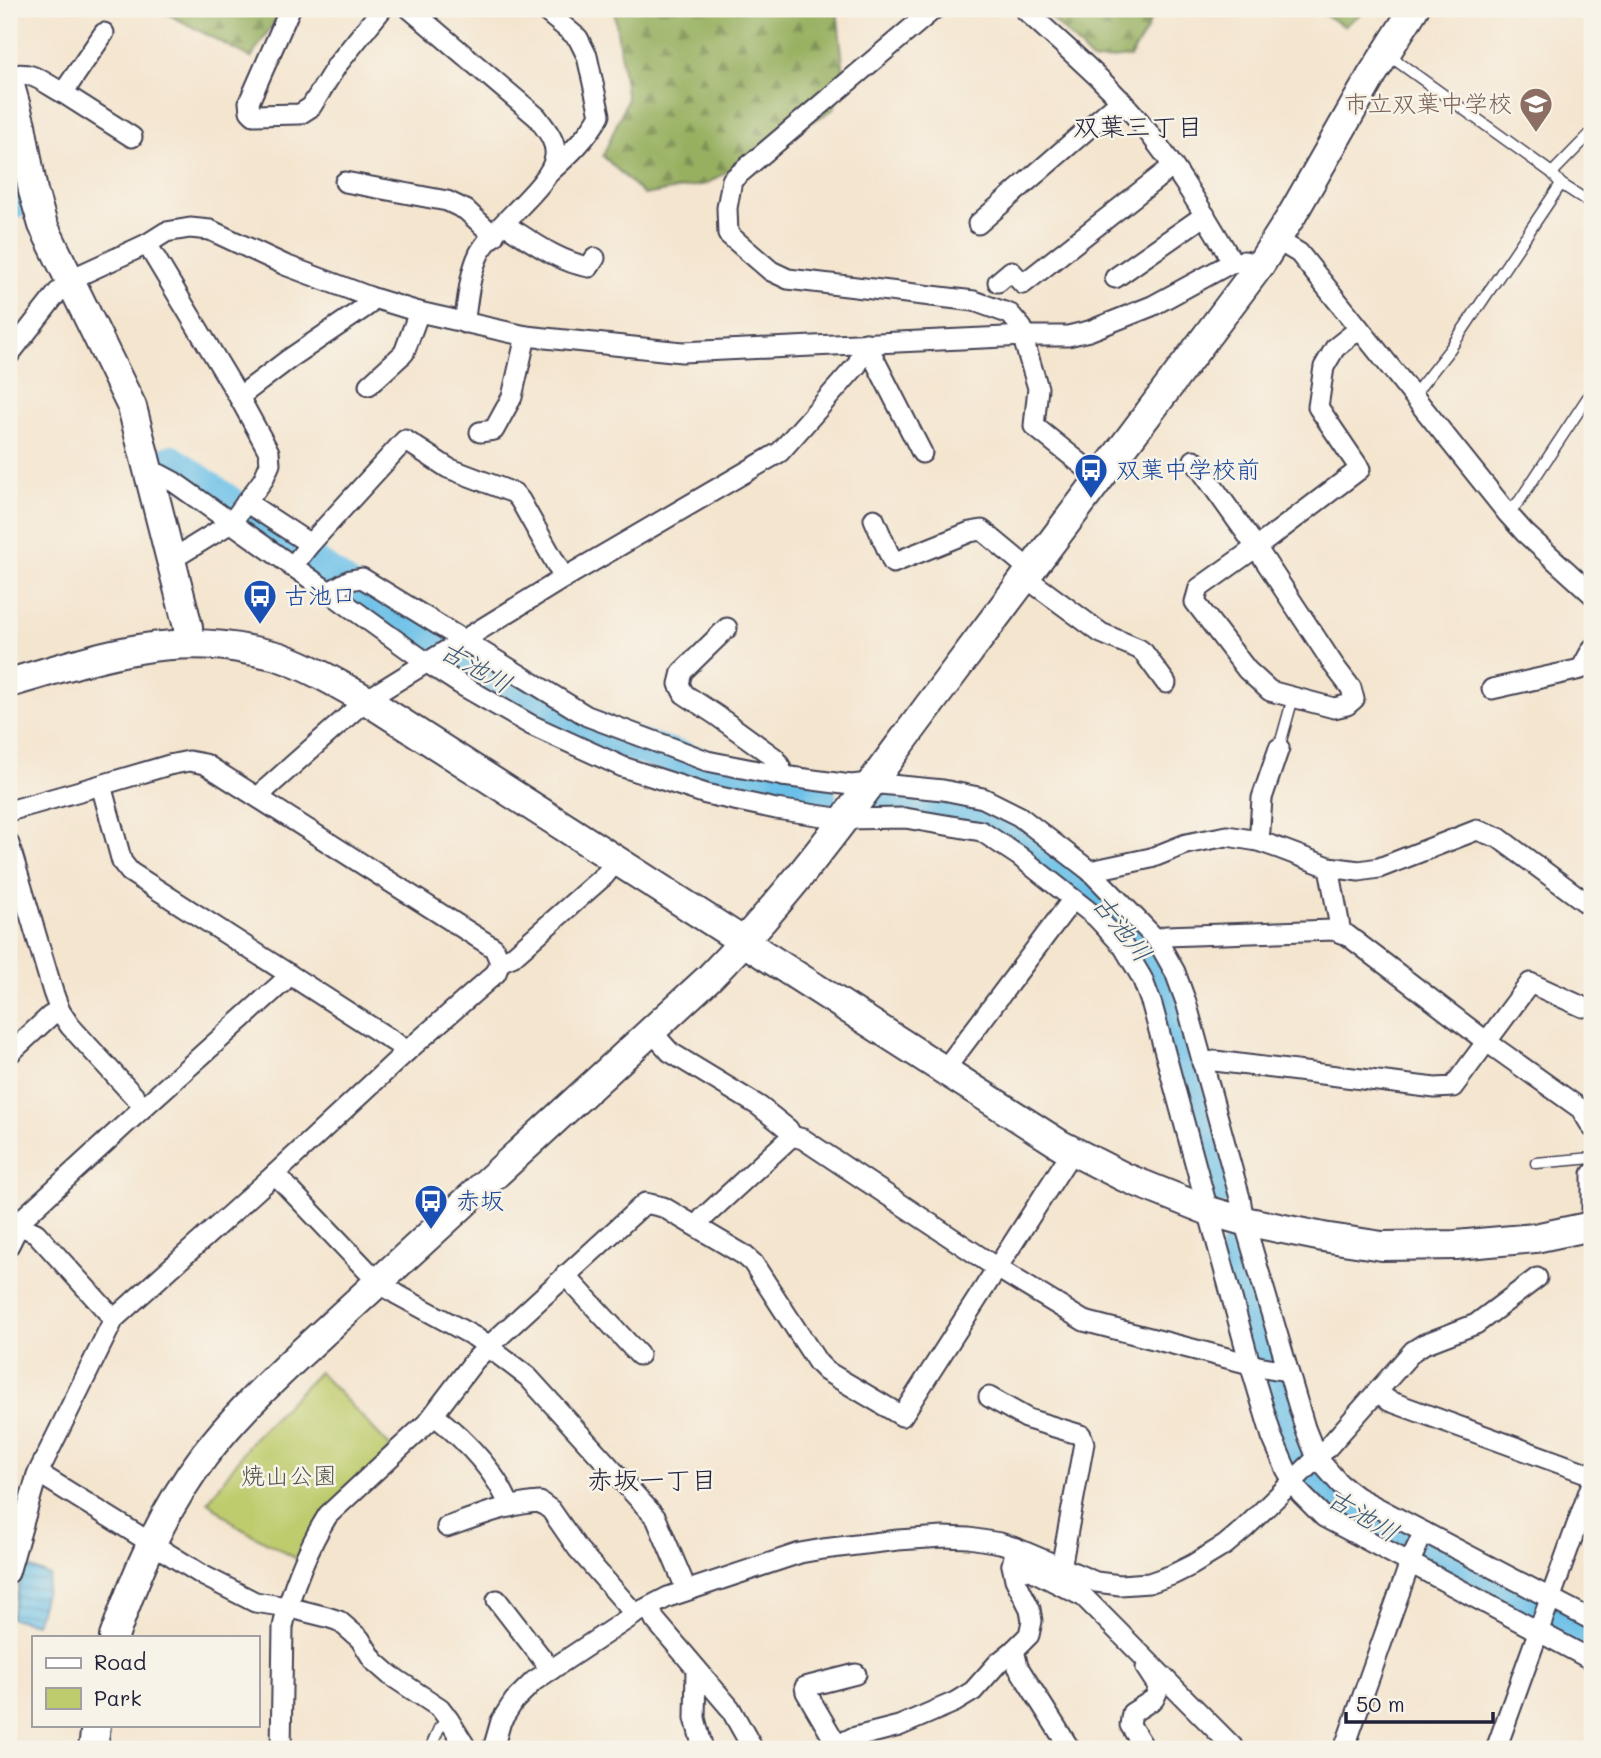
<svg xmlns="http://www.w3.org/2000/svg" width="1601" height="1758" viewBox="0 0 1601 1758" font-family="Mali,'Klee One',sans-serif">
  <style>
    .forest { fill: url(#forest-firs); stroke: #5c694e; stroke-width: 2 }
    .park { fill: #bfcc6e; stroke: #707754; stroke-width: 2 }
    .water { fill: url(#water-rules); stroke: #467192; stroke-width: 2 }
    .lines { fill: none; stroke-linecap: round; stroke-linejoin: round }
    .river { stroke: #6bc0e8; stroke-width: 35 }
    .lane-casing { stroke: #423f51; stroke-width: 13 }
    .street-casing { stroke: #423f51; stroke-width: 23 }
    .secondary-casing { stroke: #423f51; stroke-width: 32 }
    .lane { stroke: #fff; stroke-width: 10 }
    .street { stroke: #fff; stroke-width: 19 }
    .secondary { stroke: #fff; stroke-width: 28 }
    .labels { text-anchor: middle; stroke-width: 5; stroke-linejoin: round; paint-order: stroke }
    .education-label { font-size: 24px; fill: #785e54; stroke: #f7f3e8; text-anchor: end }
    .transit-label { font-size: 24px; fill: #164399; stroke: #f7f3e8; text-anchor: start }
    .park-label { font-size: 24px; fill: #51554a; stroke: #f7f3e8 }
    .neighbourhood-label { font-size: 26px; fill: #22223b; stroke: #f7f3e8 }
    .water-label { font-size: 26px; font-style: italic; fill: #3c5978; stroke: #f7f3e8 }
  </style>
  <defs>
    <pattern id="forest-firs" width="22" height="20" patternUnits="userSpaceOnUse" patternTransform="scale(1.75)"><rect width="22" height="20" fill="#97b061"/><path d="M5 1l3.5 6h-7zM16 11l3.5 6h-7z" fill="#7b8f51"/></pattern>
    <pattern id="water-rules" width="6" height="5" patternUnits="userSpaceOnUse" patternTransform="scale(1.75)"><rect width="6" height="5" fill="#6bc0e8"/><path d="M0 2.5h6" fill="none" stroke="#589cbd"/></pattern>
  </defs>
  <rect width="100%" height="100%" fill="#f7f3e8"/>
  <filter id="ink" filterUnits="userSpaceOnUse"><feTurbulence type="fractalNoise" baseFrequency=".0143" numOctaves="2"/><feDisplacementMap in="SourceGraphic" scale="14" xChannelSelector="R" yChannelSelector="G"/><feConvolveMatrix kernelMatrix="1 2 1 2 8 2 1 2 1" color-interpolation-filters="sRGB"/></filter>
  <filter id="wash" filterUnits="userSpaceOnUse"><feTurbulence type="fractalNoise" baseFrequency=".00686" numOctaves="4" result="noise"/><feDisplacementMap in="SourceGraphic" scale="28" xChannelSelector="R" yChannelSelector="G"/><feGaussianBlur stdDeviation="1.57" result="paint"/><feColorMatrix in="noise" values="0 0 0 0 0 0 0 0 0 0 0 0 0 0 0 0 0 1.4 0 .05"/><feComposite in="paint" operator="in"/></filter>
  <g filter="url(#wash)">
    <rect width="100%" height="100%" fill="#f4e5cf"/>
    <g class="forest">
      <polygon points="161,9 273,9 278,16 251,58 162,11"/>
      <polygon points="614,9 837,9 844,73 834,109 706,184 644,195 603,156 627,100"/>
      <polygon points="1043,9 1154,9 1146,32 1130,57 1093,61"/>
      <polygon points="1314,9 1368,9 1344,26"/>
    </g>
    <polygon class="park" points="319,1372 391,1447 299,1560 240,1528 208,1502 253,1439"/>
    <polygon class="water" points="24,1565 50,1576 36,1624 11,1618"/>
    <g class="lines">
      <g class="river">
        <polyline points="9,150 18,200"/>
        <polyline points="171,462 383,613 445,648 501,683 548,709 622,741 761,783 819,798"/>
        <polyline points="885,805 945,807 1024,836 1092,889 1138,940 1160,979 1219,1188"/>
        <polyline points="1237,1252 1290,1445 1301,1467 1328,1499 1354,1515 1592,1641"/>
      </g>
    </g>
  </g>
  <g filter="url(#ink)">
    <g class="lines">
      <defs>
        <g id="lane">
          <polyline points="1387,54 1552,173 1561,184 1592,204"/>
          <polyline points="1552,173 1592,132"/>
          <polyline points="1413,396 1450,349 1561,184"/>
          <polyline points="1508,514 1520,500 1592,391"/>
          <polyline points="1279,748 1291,705"/>
          <polyline points="1536,1163 1592,1158"/>
          <polyline points="430,1749 439,1728 449,1720"/>
        </g>
        <g id="street">
          <polyline points="290,9 249,102 250,111 254,115 300,114 311,107 337,65 382,9"/>
          <path d="M410,9L537,117C545,128 557,141 555,156C553,184 493,226 479,254C469,275 468,301 464,323"/>
          <path d="M543,9L578,38L587,56L600,115C588,137 569,155 550,172"/>
          <polyline points="934,9 732,180 727,208 728,234 771,271 788,279 974,301 1010,314 1022,328 1026,336 1025,345 1038,388 1034,426 1100,479"/>
          <path d="M1024,9C1063,45 1106,81 1140,122C1174,163 1202,210 1229,256L1231,263"/>
          <polyline points="104,33 63,93 132,137"/>
          <path d="M9,76C31,69 44,83 63,93"/>
          <polyline points="345,182 447,201 466,210 494,236"/>
          <path d="M504,224C530,240 558,262 589,267L595,258"/>
          <polyline points="978,224 1121,100"/>
          <polyline points="1277,240 1299,253 1508,514 1525,533 1592,594"/>
          <polyline points="147,244 239,397 269,452 270,464 263,480 231,523 171,560"/>
          <polyline points="1115,278 1205,215"/>
          <polyline points="998,282 1011,271 1023,284 1173,166"/>
          <polyline points="866,343 922,453"/>
          <polyline points="9,355 58,292 71,282 82,274 147,244 166,232 190,228 210,230 285,265 370,297 419,312 526,336 682,352 1026,336 1068,336 1089,331 1152,306 1231,263 1244,261 1260,265"/>
          <polyline points="369,385 404,353 419,312"/>
          <polyline points="239,397 289,359 367,306 370,297"/>
          <polyline points="480,432 494,430 512,397 526,336"/>
          <polyline points="1194,460 1256,547 1335,667 1351,688 1354,699 1347,705 1334,708 1270,691 1247,670 1195,602 1199,588 1269,538 1360,469 1318,407 1324,367 1335,348 1359,329"/>
          <polyline points="149,472 159,474 174,482 329,592 350,580 362,578 587,716 707,761 783,776 851,785 870,783 943,790 983,798 1019,816 1090,871 1157,940 1175,972 1186,1002 1240,1198 1244,1221 1305,1428 1317,1458 1340,1484 1357,1497 1592,1620"/>
          <polyline points="246,502 310,544"/>
          <polyline points="874,519 893,563 970,532 982,530 1030,570"/>
          <polyline points="292,567 310,544 405,440 448,468 514,493 520,500 564,578"/>
          <polyline points="1025,577 1101,633 1139,649 1144,653 1166,683"/>
          <polyline points="329,592 426,662 463,686 531,725 623,767 706,794 776,809 843,819 905,818 981,831 1019,856 1096,917 1123,946 1142,978 1152,1005 1250,1364 1272,1437 1286,1469 1301,1494 1324,1517 1592,1660"/>
          <polyline points="727,628 682,672 679,684 684,694 716,715 775,758 780,766 783,776"/>
          <polyline points="1492,689 1581,669 1592,649"/>
          <polyline points="101,785 122,862 130,872 396,1043 406,1052"/>
          <polyline points="259,798 267,788 366,700 564,578 780,452 857,365 866,343"/>
          <polyline points="9,811 101,785 169,765 189,761 205,764 494,948 500,962"/>
          <polyline points="1258,841 1260,830 1262,798 1279,748"/>
          <polyline points="9,844 53,992 60,1011 70,1026 144,1107"/>
          <polyline points="1329,867 1341,933"/>
          <polyline points="1090,871 1151,858 1186,844 1227,836 1258,841 1281,849 1329,867 1359,871 1379,868 1477,830 1499,838 1592,907"/>
          <polyline points="1157,940 1166,936 1333,930 1347,935 1487,1042 1581,1109 1592,1127"/>
          <polyline points="652,1032 670,1052 759,1106 788,1129 792,1136"/>
          <polyline points="9,1054 50,1016 60,1011"/>
          <polyline points="1202,1063 1215,1061 1435,1088 1453,1087 1530,983 1583,1007"/>
          <polyline points="945,1069 1073,899"/>
          <polyline points="275,1174 378,1282 398,1295 475,1337 528,1377 656,1518 682,1579 685,1591"/>
          <polyline points="1592,1174 1592,1215"/>
          <polyline points="19,1225 36,1233 114,1319"/>
          <polyline points="697,1226 703,1218 792,1136 803,1139 997,1268 1084,1321 1258,1366 1281,1370 1287,1368"/>
          <polyline points="9,1245 22,1219 144,1107 282,983 289,974"/>
          <polyline points="565,1275 639,1355"/>
          <polyline points="1378,1392 1389,1401 1592,1475"/>
          <polyline points="989,1397 1028,1419 1081,1435 1084,1443 1061,1568"/>
          <path d="M434,1415C464,1439 496,1471 510,1507"/>
          <polyline points="37,1475 48,1479 204,1576 255,1602 287,1607 327,1617 339,1621 360,1639 374,1661 390,1675 440,1708 449,1720 467,1749"/>
          <path d="M447,1527C478,1516 508,1504 540,1502L551,1510L578,1549L635,1614"/>
          <polyline points="1016,1548 1012,1565 1033,1571 1084,1597 1235,1749"/>
          <polyline points="9,1573 37,1475 114,1319 275,1174 406,1052 496,973 500,962 512,957 605,875 616,861"/>
          <polyline points="497,1600 551,1670"/>
          <polyline points="649,1607 655,1620 730,1708 753,1749"/>
          <polyline points="1014,1650 1018,1667 1070,1749"/>
          <polyline points="696,1669 695,1718 703,1749"/>
          <polyline points="837,1745 806,1692 805,1687 856,1674"/>
          <path d="M281,1749L283,1627C290,1591 309,1545 328,1515L427,1423L475,1360L489,1346L645,1203L663,1207L744,1255L753,1263L818,1363L826,1371L902,1416L1067,1159L1071,1150"/>
          <polyline points="493,1749 501,1721 514,1701 534,1681 635,1614 668,1597 800,1553 823,1549 898,1540 943,1537 969,1538 1000,1543 1016,1548 1096,1582 1120,1585 1149,1583 1172,1575 1192,1565 1225,1545 1244,1529 1329,1446 1413,1351 1424,1344 1476,1324 1537,1278"/>
          <polyline points="830,1749 852,1738 899,1726 955,1702 973,1691 998,1663 1014,1650 1029,1635 1032,1621 1030,1609 1015,1579 1012,1565"/>
          <polyline points="1145,1749 1130,1725 1132,1713 1154,1699 1159,1688 1146,1668"/>
          <polyline points="1344,1749 1412,1557 1424,1532"/>
          <polyline points="1496,1749 1592,1483"/>
        </g>
        <g id="secondary">
          <polyline points="9,82 21,125 33,191 43,225 132,407 188,627 188,643"/>
          <path d="M9,683C89,660 164,632 249,650C259,652 270,654 280,657C311,668 338,684 366,700L1061,1145L1124,1177L1209,1211L1244,1221L1323,1237L1382,1246L1456,1245L1535,1238L1592,1226"/>
          <path d="M114,1637C136,1573 163,1510 204,1456C232,1419 265,1387 299,1355L709,978C798,888 872,781 948,680C1051,542 1156,404 1260,265L1292,215L1372,75L1414,9"/>
          <polyline points="93,1749 96,1725"/>
        </g>
      </defs>
      <use href="#lane" class="lane-casing"/>
      <use href="#street" class="street-casing"/>
      <use href="#secondary" class="secondary-casing"/>
      <use href="#lane" class="lane"/>
      <use href="#street" class="street"/>
      <use href="#secondary" class="secondary"/>
    </g>
  </g>
  <defs>
    <symbol id="school-pin" viewBox="-11 -11 22 30"><path d="M0 17L-7.5 6A9.5 9.5 0 1 1 7.5 6Z" fill="#8d6e63" stroke="#f7f3e8"/><path d="M0-5L7-2L0 1L-7-2ZM-4 1L0 2.5L4 1V4Q0 6-4 4Z" fill="#fff"/></symbol>
    <symbol id="bus-pin" viewBox="-11 -11 22 30"><path d="M0 17L-7.5 6A9.5 9.5 0 1 1 7.5 6Z" fill="#1a4fb4" stroke="#f7f3e8"/><path d="M-5-6H5V4H4V6H2V4H-2V6H-4V4H-5ZM-3.5-4V0h7V-4ZM-3.5 1.2v1.5H-2V1.2ZM2 1.2v1.5H3.5V1.2Z" fill="#fff"/></symbol>
  </defs>
  <g fill-rule="evenodd">
    <use href="#school-pin" x="1517" y="85" width="38" height="52"/>
    <use href="#bus-pin" x="1072" y="451" width="38" height="52"/>
    <use href="#bus-pin" x="241" y="577" width="38" height="52"/>
    <use href="#bus-pin" x="412" y="1182" width="38" height="52"/>
  </g>
  <g class="labels">
    <g class="education-label">
      <text x="1512" y="112">市立双葉中学校</text>
    </g>
    <g class="transit-label">
      <text x="1116" y="478">双葉中学校前</text>
      <text x="284" y="604">古池口</text>
      <text x="456" y="1209">赤坂</text>
    </g>
    <g class="park-label">
      <text x="289" y="1484">焼山公園</text>
    </g>
    <g class="neighbourhood-label">
      <text x="1138" y="136">双葉三丁目</text>
      <text x="652" y="1489">赤坂一丁目</text>
    </g>
    <g class="water-label">
      <text transform="translate(476 667) rotate(30)" y="9">古池川</text>
      <text transform="translate(1122 928) rotate(52)" y="9">古池川</text>
      <text transform="translate(1363 1515) rotate(31)" y="9">古池川</text>
    </g>
  </g>
  <rect width="1601" height="1758" fill="none" stroke="#f7f3e8" stroke-width="35"/>
  <rect x="32" y="1636" width="228" height="91" fill="#f7f3e8" stroke="#a29fa3" stroke-width="2"/>
  <rect x="46" y="1658" width="35" height="10" fill="#ffffff" stroke="#a29fa3" stroke-width="2"/>
  <text x="94" y="1670" font-size="21" fill="#22223b">Road</text>
  <rect x="46" y="1688" width="35" height="21" fill="#bfcc6e" stroke="#a29fa3" stroke-width="2"/>
  <text x="94" y="1706" font-size="21" fill="#22223b">Park</text>
  <path d="M1346 1712v10h147v-10" fill="none" stroke="#22223b" stroke-width="3.5"/>
  <text x="1356" y="1712" font-size="21" fill="#22223b" stroke="#f7f3e8" stroke-width="5" paint-order="stroke">50 m</text>
</svg>
